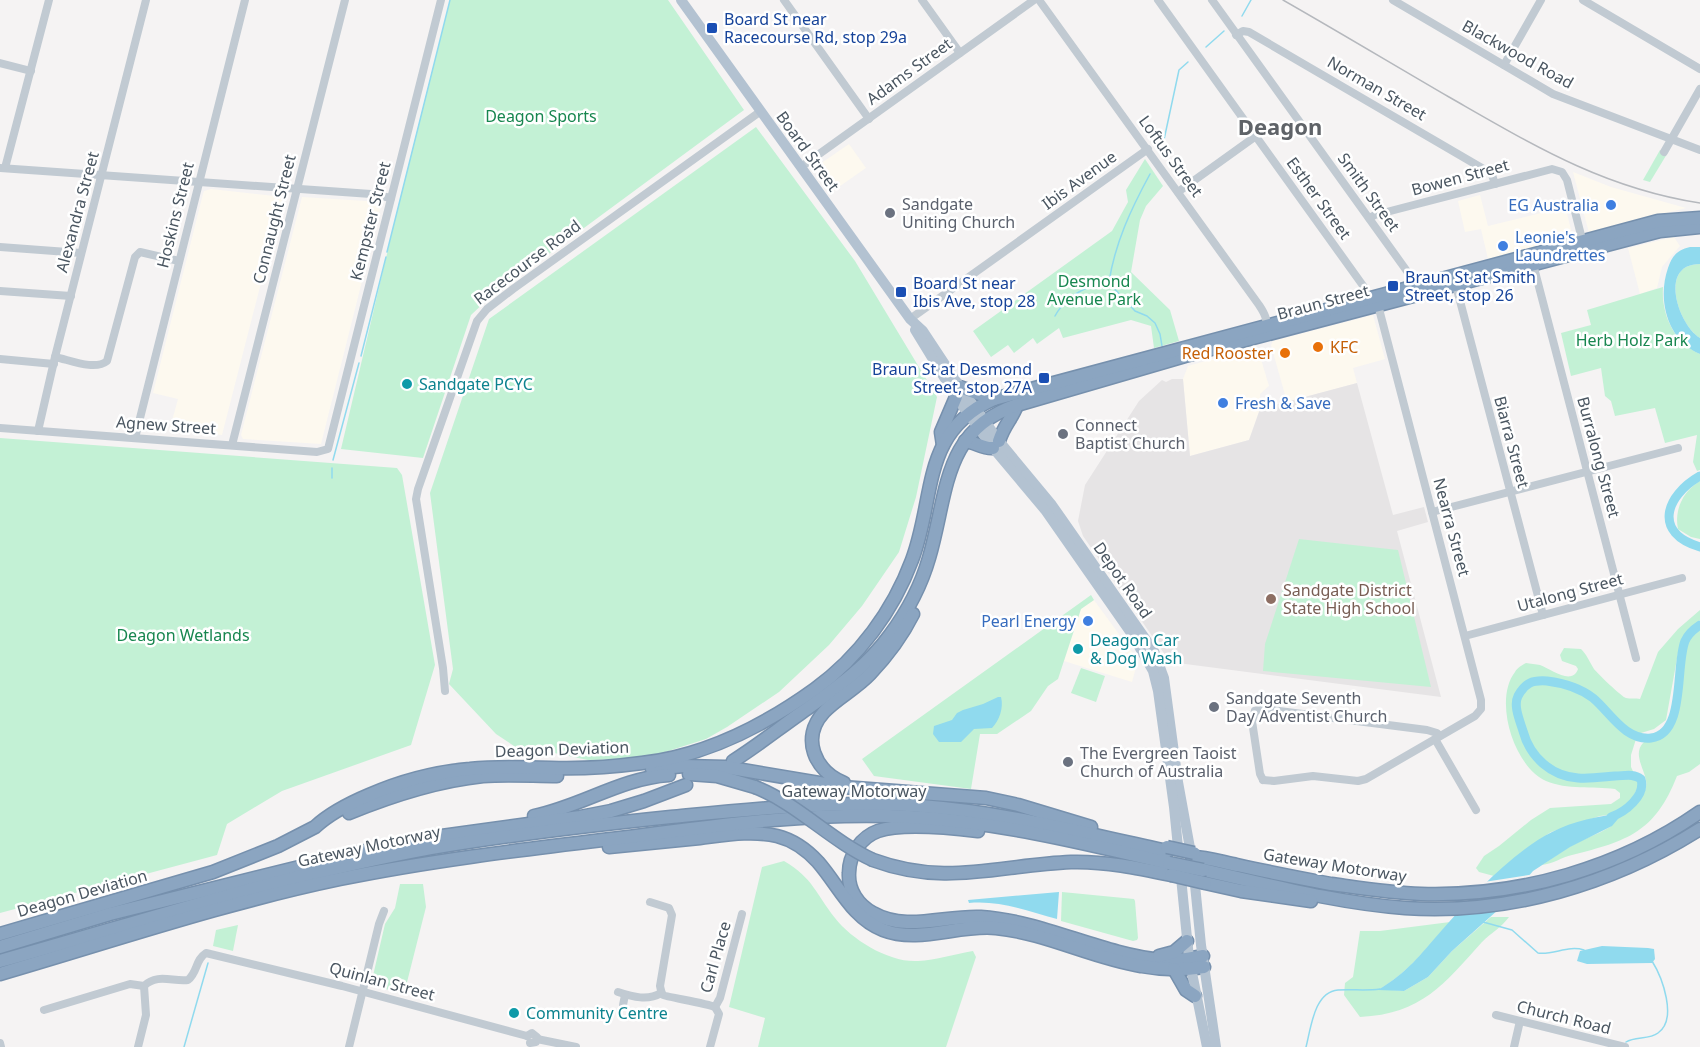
<svg xmlns="http://www.w3.org/2000/svg" width="1700" height="1047" viewBox="0 0 1700 1047" font-family="'Noto Sans',sans-serif">
  <style>
    .commercial { fill: #fdf9ef }
    .education { fill: #e6e4e5 }
    .green { fill: #c3f1d5 }
    .water { fill: #90daee }
    .pier { fill: #f5f3f3 }
    .lines { fill: none; stroke-linecap: round; stroke-linejoin: round }
    .stream { stroke: #90daee; stroke-width: 1.5 }
    .river { stroke: #90daee; stroke-width: 9 }
    .highway-casing { stroke: #7690ad; stroke-width: 15 }
    .minor { stroke: #c1cad2; stroke-width: 8 }
    .major { stroke: #b3c2d1; stroke-width: 10 }
    .highway { stroke: #8ba5c1; stroke-width: 12 }
    .rail { stroke: #b5b8bd; stroke-width: 1.5 }
    .highway-bridge-casing { stroke: #7690ad; stroke-width: 15; stroke-linecap: butt }
    .highway-bridge { stroke: #8ba5c1; stroke-width: 12 }
    .transit-dot { fill: #1a4fb4; stroke: #fff; stroke-width: 2 }
    .shop-dot { fill: #3f7fe0; stroke: #fff; stroke-width: 2 }
    .worship-dot { fill: #6b7280; stroke: #fff; stroke-width: 2 }
    .food-dot { fill: #e8710a; stroke: #fff; stroke-width: 2 }
    .culture-dot { fill: #0f9aa8; stroke: #fff; stroke-width: 2 }
    .education-dot { fill: #8d6e63; stroke: #fff; stroke-width: 2 }
    .labels { text-anchor: middle; stroke-width: 5; stroke-linejoin: round; paint-order: stroke }
    .transit-label { font-size: 16px; fill: #164399; stroke: #fff; text-anchor: start }
    .street-label { font-size: 16px; fill: #4a5661; stroke: #fff }
    .park-label { font-size: 16px; fill: #17864f; stroke: #fff }
    .worship-label { font-size: 16px; fill: #5b616d; stroke: #fff; text-anchor: start }
    .shop-label { font-size: 16px; fill: #366cbe; stroke: #fff; text-anchor: end }
    .food-label { font-size: 16px; fill: #c56008; stroke: #fff; text-anchor: start }
    .culture-label { font-size: 16px; fill: #0d838f; stroke: #fff; text-anchor: start }
    .education-label { font-size: 16px; fill: #785e54; stroke: #fff; text-anchor: start }
    .district-label { font-size: 22px; font-weight: bold; fill: #5f6368; stroke: #fff }
  </style>
  <rect width="100%" height="100%" fill="#f5f3f3"/>
  <g class="commercial">
    <polygon points="849,144 866,168 833,191 817,168 817,166"/>
    <polygon points="1573,172 1611,187 1686,208 1589,233"/>
    <polygon points="211,189 283,197 222,435 170,428 178,399 153,393 203,194 204,191"/>
    <polygon points="1480,195 1488,226 1541,213 1548,205 1564,201 1572,234 1571,237 1488,259 1481,229 1465,232 1458,201"/>
    <polygon points="302,197 382,202 321,444 243,439 241,435"/>
    <polygon points="1674,237 1680,246 1662,267 1657,288 1640,294 1628,248"/>
    <polygon points="1373,315 1385,359 1353,368 1357,383 1287,402 1271,345 1273,341"/>
    <polygon points="1248,349 1260,356 1269,386 1260,394 1260,409 1249,440 1190,456 1183,379 1188,366"/>
    <polygon points="1094,600 1138,660 1132,682 1064,661 1081,609"/>
  </g>
  <polygon class="education" points="1172,379 1183,379 1190,456 1249,440 1260,409 1357,383 1393,515 1424,507 1428,522 1397,531 1441,697 1170,662 1083,536 1078,521 1085,485 1139,401 1162,380 1166,382"/>
  <g class="green">
    <polygon points="450,0 668,0 744,110 489,298 471,315 423,458 341,449 399,203"/>
    <polygon points="756,127 855,261 937,397 916,497 899,552 862,606 829,645 779,692 727,727 706,739 662,753 625,759 588,760 535,749 517,748 496,734 449,684 453,669 430,493 489,319"/>
    <polygon points="1660,150 1667,154 1650,182 1643,180"/>
    <polygon points="1145,159 1163,186 1146,206 1140,220 1131,272 1170,310 1179,341 1154,348 1151,326 1131,320 1063,338 1059,328 1037,344 1033,338 1014,353 1008,345 991,357 973,331 1112,231 1128,202 1126,190"/>
    <path d="M1700,264V338C1682,328 1663,280 1686,267C1690,265 1696,264 1700,264Z"/>
    <path d="M1663,287C1661,314 1674,343 1700,354V470L1697,471L1693,462L1697,435L1665,443L1655,408L1615,416L1611,401L1605,396L1601,368L1571,376L1561,333L1591,325L1587,310Z"/>
    <polygon points="0,438 397,468 402,475 435,665 411,745 282,791 227,824 217,855 0,913"/>
    <path d="M1700,481V539L1691,537L1678,529C1674,510 1683,491 1700,481Z"/>
    <polygon points="1299,539 1398,550 1431,687 1263,671 1265,644"/>
    <polygon points="1091,595 1094,600 1081,609 1058,679 1048,686 1031,711 997,734 980,734 971,789 874,776 862,759"/>
    <path d="M1700,610V620L1683,637L1678,653L1666,720L1654,729L1641,733L1636,739L1631,755V767L1638,782V787L1631,801L1624,809L1615,814L1600,816L1551,832L1526,849L1494,876L1479,872L1476,868L1484,856L1499,846L1531,820L1550,808L1611,804L1620,798V793L1615,789C1593,786 1567,790 1546,781C1514,767 1493,700 1515,672C1517,668 1522,665 1526,663C1530,664 1536,664 1540,665C1551,669 1572,686 1578,669L1576,666L1562,661L1560,655L1564,648L1581,649C1587,655 1589,661 1594,669C1597,673 1622,697 1626,698C1630,699 1636,698 1640,699L1658,652L1678,629Z"/>
    <path d="M1700,628V764L1689,772L1677,776C1655,832 1628,841 1572,855C1562,857 1553,864 1542,865C1551,859 1560,853 1569,847C1582,839 1597,835 1610,827C1614,824 1615,820 1619,817C1629,809 1643,801 1646,787C1649,774 1631,756 1643,743C1646,740 1651,741 1656,740C1667,735 1672,727 1677,717L1686,651L1689,640Z"/>
    <polygon points="1081,668 1105,676 1096,702 1071,693"/>
    <path d="M784,861C814,879 815,893 835,918C852,940 890,963 918,961C936,960 955,954 973,951L976,957L946,1047H758L765,1018L729,1007L762,867Z"/>
    <polygon points="400,884 423,884 426,907 404,994 375,986 372,980 385,924 395,908"/>
    <polygon points="1062,892 1134,899 1135,901 1138,938 1137,940 1133,941 1061,921"/>
    <path d="M1491,917H1509C1501,928 1491,933 1482,942C1444,984 1422,1014 1360,1017L1344,995L1345,983L1353,977L1360,931H1380L1450,922C1425,949 1412,969 1380,989L1404,991L1428,977L1452,951Z"/>
    <polygon points="238,925 233,951 213,946 216,930"/>
  </g>
  <g class="water">
    <path d="M1690,247H1700V264C1696,264 1690,265 1686,267C1663,280 1682,328 1700,338V354C1667,340 1657,299 1668,268C1672,256 1677,250 1690,247Z"/>
    <path d="M998,697H1001C1004,708 999,721 992,728L974,729L961,742H939L933,734L934,726L952,720L957,713L963,710L983,704Z"/>
    <path d="M1623,813L1612,826L1570,847L1533,871L1508,901L1452,951L1428,977L1404,991L1378,990C1409,971 1419,956 1442,930C1472,896 1511,853 1552,832C1573,821 1599,816 1623,813Z"/>
    <path d="M1059,892L1057,919C1029,911 999,900 969,903L968,900Z"/>
    <polygon points="1602,946 1648,948 1654,949 1655,959 1652,963 1587,964 1577,961 1580,951"/>
  </g>
  <polygon class="pier" points="1535,874 1520,892 1467,898 1484,882"/>
  <g class="lines">
    <g class="stream">
      <polyline points="1242,16 1251,0"/>
      <polyline points="1206,47 1224,31"/>
      <polyline points="1162,149 1179,70 1188,62"/>
      <polyline points="387,252 450,0"/>
      <polyline points="1109,283 1135,311 1147,316 1155,323 1160,334 1162,346"/>
      <path d="M1055,316C1062,303 1075,292 1090,287C1097,285 1102,286 1109,282C1115,243 1131,209 1150,174"/>
      <polyline points="361,356 386,257"/>
      <polyline points="333,460 359,363"/>
      <polyline points="332,478 332,468"/>
      <path d="M1483,922L1512,930L1538,953C1554,955 1568,945 1584,950"/>
      <path d="M1626,1042C1635,1036 1649,1040 1658,1033C1678,1019 1662,977 1652,961"/>
      <polyline points="184,1047 208,963"/>
      <path d="M1306,1047C1311,1028 1314,992 1338,990C1352,989 1366,991 1380,989"/>
    </g>
    <g class="river">
      <path d="M1700,476C1665,496 1653,533 1700,547"/>
      <path d="M1611,817C1625,812 1646,796 1641,779C1633,773 1624,776 1615,776C1603,777 1590,779 1578,778C1551,776 1530,757 1523,731C1520,721 1513,706 1518,696C1525,683 1532,680 1547,681C1563,683 1580,688 1593,698C1610,712 1625,741 1651,738C1686,734 1675,666 1685,641C1688,634 1694,629 1700,625"/>
    </g>
    <defs>
      <g id="highway">
        <polyline points="960,387 994,399"/>
        <path d="M965,441C975,442 983,449 993,448"/>
        <path d="M999,441C1004,425 1012,419 1017,405"/>
        <polyline points="943,445 941,432 956,397"/>
        <path d="M733,761C757,746 778,729 801,713C833,690 866,668 890,635C907,612 921,586 929,558C948,494 942,430 1017,405L1185,356L1660,231L1700,227"/>
        <polyline points="652,769 684,766 725,767 843,787 986,798 1018,805 1091,827"/>
        <polyline points="689,774 717,776 755,787"/>
        <path d="M844,783C815,771 800,738 824,712C837,698 856,689 870,674C887,656 902,636 913,614"/>
        <path d="M349,813C393,795 436,781 483,776C508,774 533,776 557,776"/>
        <path d="M534,816C580,807 621,778 669,775"/>
        <path d="M978,831C953,828 901,823 878,831C861,837 849,855 849,873C848,890 858,905 873,913C906,932 945,915 981,917C1043,921 1100,954 1162,960C1175,962 1190,958 1203,956"/>
        <path d="M609,847C640,844 670,841 700,838C725,835 752,830 777,836C793,840 807,850 818,862C839,886 852,918 883,930C919,944 959,924 996,928C1046,933 1092,958 1141,966C1162,970 1183,970 1204,967"/>
        <path d="M1192,857C1207,857 1222,862 1237,865C1268,872 1299,878 1331,884C1360,888 1391,893 1421,894C1519,897 1620,868 1700,812"/>
        <path d="M873,860C946,887 998,865 1071,862C1105,861 1138,868 1171,875"/>
        <path d="M1203,870C1270,885 1337,903 1405,908C1509,915 1613,884 1700,829"/>
        <polyline points="1205,883 1241,891 1311,901"/>
        <path d="M0,934L213,872L278,846L315,827C330,813 350,803 369,795C401,781 435,772 470,769C497,766 524,767 551,768C581,769 612,767 642,763C704,756 765,725 815,689C859,657 893,611 912,560C936,497 920,432 994,399L1658,221L1700,218"/>
        <polyline points="0,947 110,914 356,853 420,839 580,817 611,811 644,801 686,785"/>
        <polyline points="1159,956 1174,952 1187,941"/>
        <path d="M0,961C136,923 271,879 410,852C496,836 583,826 671,817C754,809 837,800 921,806C1005,812 1086,834 1168,851"/>
        <polyline points="1174,969 1186,990 1195,996"/>
        <path d="M0,974C113,941 225,903 340,879C438,859 537,848 636,836C727,824 818,812 910,817C998,822 1084,843 1169,863"/>
      </g>
    </defs>
    <use href="#highway" class="highway-casing"/>
    <g class="minor">
      <polyline points="784,0 869,119"/>
      <polyline points="922,0 960,53"/>
      <path d="M1039,0L1259,305C1265,314 1268,320 1266,331"/>
      <polyline points="1158,0 1364,287 1368,298"/>
      <polyline points="1212,0 1409,274 1414,286"/>
      <polyline points="1393,0 1553,94 1700,150"/>
      <polyline points="1583,0 1700,69"/>
      <polyline points="1236,35 1243,31 1249,32 1487,171 1492,175 1495,184"/>
      <polyline points="0,63 31,71"/>
      <polyline points="1504,65 1541,0"/>
      <polyline points="1664,152 1700,89"/>
      <polyline points="801,167 1034,0"/>
      <polyline points="0,168 371,194 391,198"/>
      <polyline points="5,168 49,0"/>
      <polyline points="1178,192 1256,136"/>
      <polyline points="1369,218 1375,215 1552,169 1562,172 1567,180 1584,247"/>
      <polyline points="0,247 81,253"/>
      <polyline points="1533,264 1636,658"/>
      <polyline points="1455,282 1543,615"/>
      <polyline points="0,291 71,296"/>
      <polyline points="910,319 1148,149"/>
      <path d="M55,357C70,360 95,371 107,361L135,257L140,252L179,261"/>
      <polyline points="0,359 54,364"/>
      <polyline points="0,428 317,452 328,449 441,0"/>
      <polyline points="38,431 55,357 146,0"/>
      <polyline points="135,438 245,0"/>
      <polyline points="232,445 345,0"/>
      <polyline points="1432,512 1678,448"/>
      <polyline points="1465,636 1682,578"/>
      <polyline points="445,691 443,668 416,499 418,489 477,321 487,309 513,289 761,111"/>
      <polyline points="1255,711 1263,709 1427,730 1437,733 1440,736"/>
      <polyline points="1255,711 1252,721 1260,774 1263,780"/>
      <polyline points="1435,739 1476,810"/>
      <polyline points="1263,780 1274,781 1313,776 1358,781 1366,779 1475,716 1481,709 1481,700 1378,305"/>
      <path d="M650,902L669,908L672,915L660,986C661,990 661,992 663,995C666,997 706,1003 715,1007L719,1014L710,1047"/>
      <path d="M618,992C633,997 648,1001 661,993"/>
      <polyline points="623,1005 625,995"/>
      <polyline points="715,1007 720,998 742,914"/>
      <polyline points="44,1010 130,984 144,986"/>
      <polyline points="1496,1015 1625,1047"/>
      <polyline points="527,1036 532,1033 537,1037 536,1042 530,1043"/>
      <polyline points="537,1039 576,1047"/>
      <polyline points="0,1043 1,1047"/>
      <path d="M138,1047L146,1015L144,986C157,973 173,982 188,980C198,972 195,960 206,953L342,986L527,1036"/>
      <polyline points="349,1047 379,924 384,911"/>
      <polyline points="1514,1047 1520,1021"/>
    </g>
    <g class="major">
      <polyline points="681,0 910,319 923,331 960,387 999,441 1052,505 1154,651 1164,678 1178,782 1192,859"/>
      <polyline points="915,330 956,397 993,448 1045,510 1133,636 1153,671 1158,691 1174,807 1189,958 1207,1047"/>
      <polyline points="1194,875 1201,945 1216,1047"/>
    </g>
    <use href="#highway" class="highway"/>
    <path class="rail" d="M1283,0C1339,32 1394,65 1449,97C1533,145 1603,188 1700,203"/>
    <defs>
      <g id="highway-bridge">
        <path d="M755,787C798,804 830,840 873,860"/>
        <polyline points="1167,847 1194,853"/>
        <polyline points="1169,863 1203,870"/>
        <polyline points="1171,875 1205,883"/>
      </g>
    </defs>
    <use href="#highway-bridge" class="highway-bridge-casing"/>
    <use href="#highway-bridge" class="highway-bridge"/>
  </g>
  <g class="transit-dot">
    <rect x="706" y="22" width="12" height="12" rx="3"/>
    <rect x="1387" y="280" width="12" height="12" rx="3"/>
    <rect x="895" y="286" width="12" height="12" rx="3"/>
    <rect x="1038" y="372" width="12" height="12" rx="3"/>
  </g>
  <g class="shop-dot">
    <circle cx="1611" cy="205" r="6"/>
    <circle cx="1503" cy="246" r="6"/>
    <circle cx="1223" cy="403" r="6"/>
    <circle cx="1088" cy="621" r="6"/>
  </g>
  <g class="worship-dot">
    <circle cx="890" cy="213" r="6"/>
    <circle cx="1063" cy="434" r="6"/>
    <circle cx="1214" cy="707" r="6"/>
    <circle cx="1068" cy="762" r="6"/>
  </g>
  <g class="food-dot">
    <circle cx="1318" cy="347" r="6"/>
    <circle cx="1285" cy="353" r="6"/>
  </g>
  <g class="culture-dot">
    <circle cx="407" cy="384" r="6"/>
    <circle cx="1078" cy="649" r="6"/>
    <circle cx="514" cy="1013" r="6"/>
  </g>
  <circle class="education-dot" cx="1271" cy="599" r="6"/>
  <g class="labels">
    <g class="transit-label">
      <text x="724" y="25">Board St near<tspan x="724" dy="18">Racecourse Rd, stop 29a</tspan></text>
      <text x="1405" y="283">Braun St at Smith<tspan x="1405" dy="18">Street, stop 26</tspan></text>
      <text x="913" y="289">Board St near<tspan x="913" dy="18">Ibis Ave, stop 28</tspan></text>
      <text x="1032" y="375" text-anchor="end">Braun St at Desmond<tspan x="1032" dy="18">Street, stop 27A</tspan></text>
    </g>
    <g class="street-label">
      <text transform="translate(1518 54) rotate(29)" y="6">Blackwood Road</text>
      <text transform="translate(909 71) rotate(-36)" y="6">Adams Street</text>
      <text transform="translate(1377 88) rotate(30)" y="6">Norman Street</text>
      <text transform="translate(808 151) rotate(54)" y="6">Board Street</text>
      <text transform="translate(1171 156) rotate(54)" y="6">Loftus Street</text>
      <text transform="translate(1460 177) rotate(-15)" y="6">Bowen Street</text>
      <text transform="translate(1079 180) rotate(-36)" y="6">Ibis Avenue</text>
      <text transform="translate(1369 192) rotate(54)" y="6">Smith Street</text>
      <text transform="translate(1319 198) rotate(54)" y="6">Esther Street</text>
      <text transform="translate(77 212) rotate(-75)" y="6">Alexandra Street</text>
      <text transform="translate(175 215) rotate(-76)" y="6">Hoskins Street</text>
      <text transform="translate(274 219) rotate(-76)" y="6">Connaught Street</text>
      <text transform="translate(370 221) rotate(-76)" y="6">Kempster Street</text>
      <text transform="translate(527 262) rotate(-37)" y="6">Racecourse Road</text>
      <text transform="translate(1323 302) rotate(-15)" y="6">Braun Street</text>
      <text transform="translate(166 425) rotate(4)" y="6">Agnew Street</text>
      <text transform="translate(1512 442) rotate(75)" y="6">Biarra Street</text>
      <text transform="translate(1599 457) rotate(75)" y="6">Burralong Street</text>
      <text transform="translate(1452 527) rotate(75)" y="6">Nearra Street</text>
      <text transform="translate(1123 580) rotate(55)" y="6">Depot Road</text>
      <text transform="translate(1570 592) rotate(-15)" y="6">Utalong Street</text>
      <text transform="translate(562 749) rotate(-2)" y="6">Deagon Deviation</text>
      <text x="854" y="797">Gateway Motorway</text>
      <text transform="translate(369 846) rotate(-12)" y="6">Gateway Motorway</text>
      <text transform="translate(1335 865) rotate(9)" y="6">Gateway Motorway</text>
      <text transform="translate(82 893) rotate(-16)" y="6">Deagon Deviation</text>
      <text transform="translate(715 957) rotate(-74)" y="6">Carl Place</text>
      <text transform="translate(382 981) rotate(15)" y="6">Quinlan Street</text>
      <text transform="translate(1564 1017) rotate(14)" y="6">Church Road</text>
    </g>
    <g class="park-label">
      <text x="541" y="122">Deagon Sports</text>
      <text x="1094" y="287">Desmond<tspan x="1094" dy="18">Avenue Park</tspan></text>
      <text x="1632" y="346">Herb Holz Park</text>
      <text x="183" y="641">Deagon Wetlands</text>
    </g>
    <g class="worship-label">
      <text x="902" y="210">Sandgate<tspan x="902" dy="18">Uniting Church</tspan></text>
      <text x="1075" y="431">Connect<tspan x="1075" dy="18">Baptist Church</tspan></text>
      <text x="1226" y="704">Sandgate Seventh<tspan x="1226" dy="18">Day Adventist Church</tspan></text>
      <text x="1080" y="759">The Evergreen Taoist<tspan x="1080" dy="18">Church of Australia</tspan></text>
    </g>
    <g class="shop-label">
      <text x="1599" y="211">EG Australia</text>
      <text x="1515" y="243" text-anchor="start">Leonie's<tspan x="1515" dy="18">Laundrettes</tspan></text>
      <text x="1235" y="409" text-anchor="start">Fresh &amp; Save</text>
      <text x="1076" y="627">Pearl Energy</text>
    </g>
    <g class="food-label">
      <text x="1330" y="353">KFC</text>
      <text x="1273" y="359" text-anchor="end">Red Rooster</text>
    </g>
    <g class="culture-label">
      <text x="419" y="390">Sandgate PCYC</text>
      <text x="1090" y="646">Deagon Car<tspan x="1090" dy="18">&amp; Dog Wash</tspan></text>
      <text x="526" y="1019">Community Centre</text>
    </g>
    <g class="education-label">
      <text x="1283" y="596">Sandgate District<tspan x="1283" dy="18">State High School</tspan></text>
    </g>
    <g class="district-label">
      <text x="1280" y="135">Deagon</text>
    </g>
  </g>
</svg>
